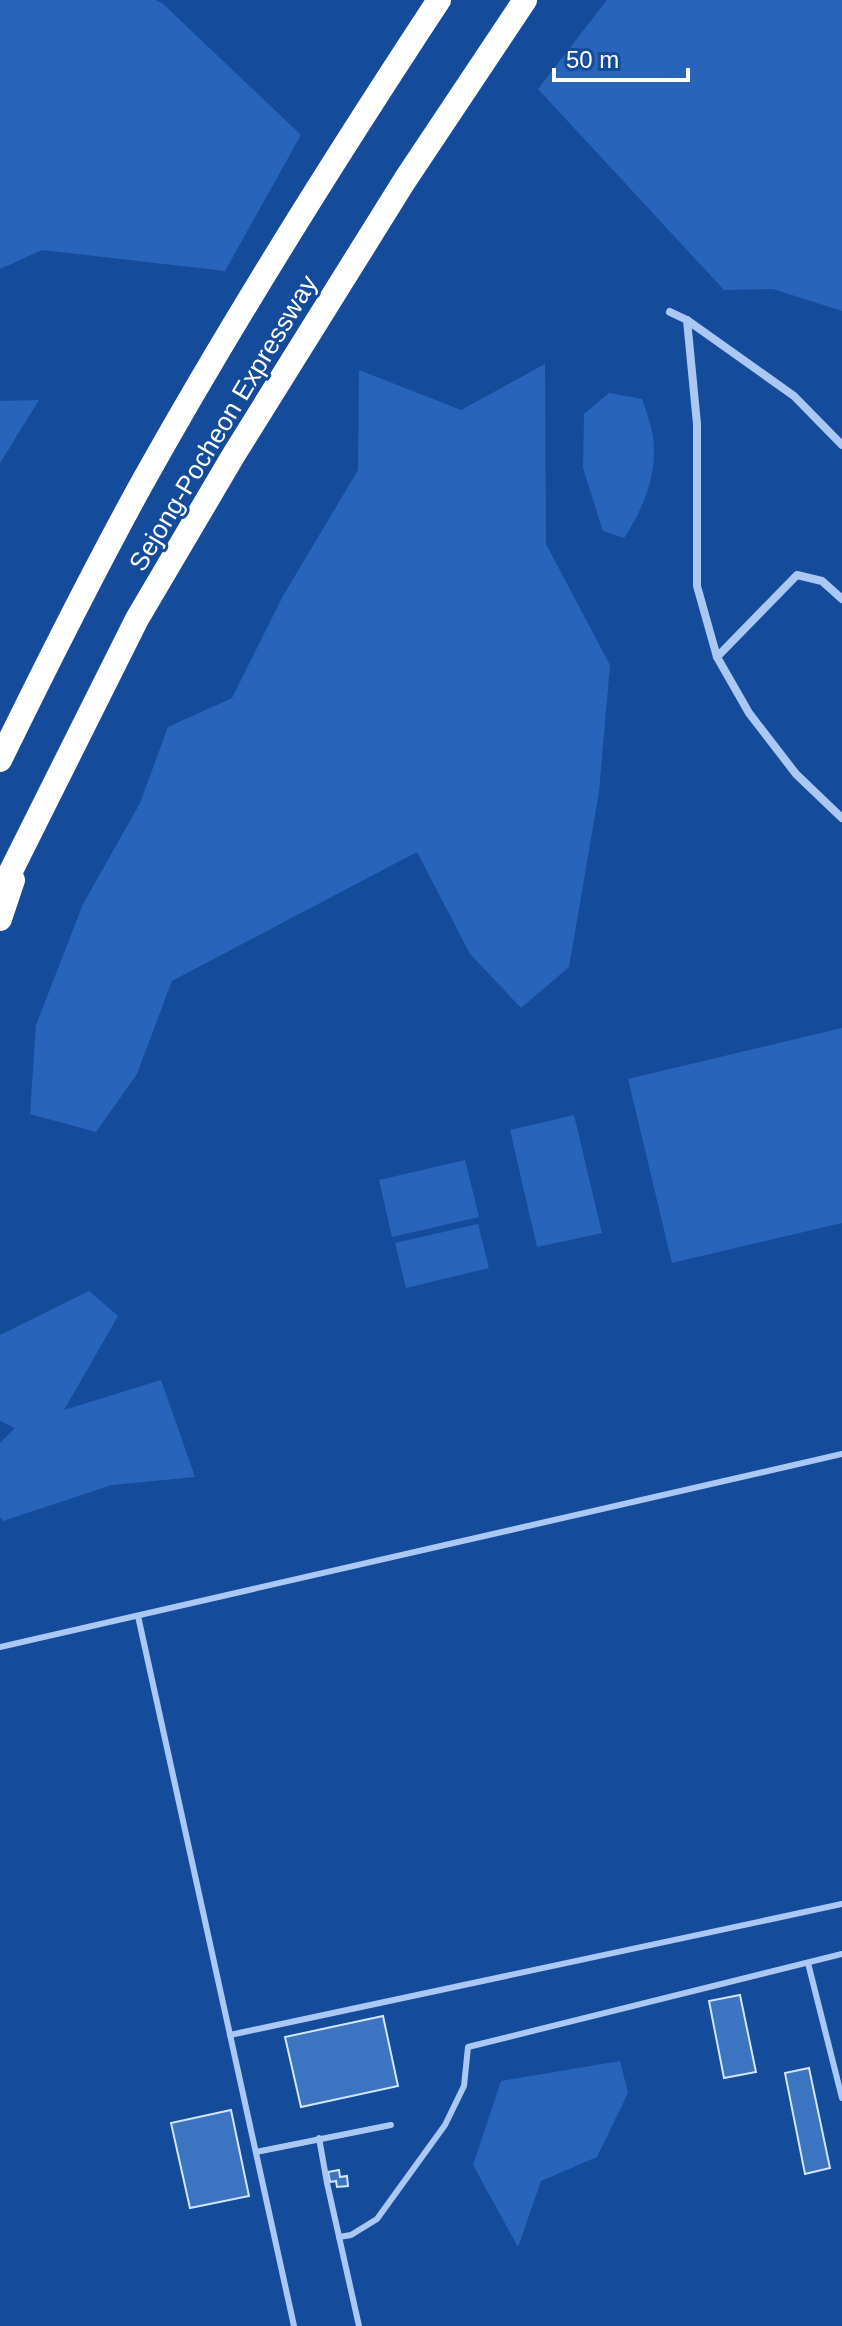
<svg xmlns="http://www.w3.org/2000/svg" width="842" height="2326" viewBox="0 0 842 2326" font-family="Arial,sans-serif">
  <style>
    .green { fill: #2864b9 }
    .building { fill: #3d74c2; stroke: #d2e4fd; stroke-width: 2 }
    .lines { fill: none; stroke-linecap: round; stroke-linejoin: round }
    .lane { stroke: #aac8f3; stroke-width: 6 }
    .street { stroke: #aac8f3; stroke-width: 8 }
    .highway { stroke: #fff; stroke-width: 24 }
    .labels { text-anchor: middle; stroke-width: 6; stroke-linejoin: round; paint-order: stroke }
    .street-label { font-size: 26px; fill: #fff; stroke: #154b9b }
  </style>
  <rect width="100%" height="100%" fill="#154b9b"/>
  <g class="green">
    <polygon points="0,0 155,0 162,3 301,135 225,271 42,250 0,269"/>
    <polygon points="607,0 842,0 842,311 773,289 724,290 538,89"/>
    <polygon points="545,364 546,544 610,665 599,792 569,967 521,1008 470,954 417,852 172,981 137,1074 96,1132 30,1114 36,1025 83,904 140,803 168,727 232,698 283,596 358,470 359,370 461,410"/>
    <path d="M609,393L642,399C646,411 651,424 653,436C658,473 644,508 624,538L603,531L583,468L584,414Z"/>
    <polygon points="39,400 0,463 0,401"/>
    <polygon points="842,1028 842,1223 672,1263 628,1079"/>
    <polygon points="574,1115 602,1233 537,1247 510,1130"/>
    <polygon points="465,1160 479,1217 392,1237 379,1180"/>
    <polygon points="478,1224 489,1268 406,1288 395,1243"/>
    <polygon points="89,1291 118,1316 64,1410 161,1380 195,1477 112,1485 3,1521 0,1517 0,1443 15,1428 0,1421 0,1335"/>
    <polygon points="620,2061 628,2093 597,2157 541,2181 518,2247 473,2165 501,2081"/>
  </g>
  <g class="building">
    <polygon points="740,1995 756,2072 724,2078 709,2001"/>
    <polygon points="383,2016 398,2086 301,2107 285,2037"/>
    <polygon points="809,2068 830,2168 805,2174 785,2073"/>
    <polygon points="231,2110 249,2196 190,2208 171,2123"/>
    <polygon points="339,2170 340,2177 347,2176 348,2186 337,2187 336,2181 330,2182 328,2172"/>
  </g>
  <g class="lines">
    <g class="lane">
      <polyline points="138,1616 294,2326"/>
      <polyline points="0,1647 842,1454"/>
      <polyline points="808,1963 842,2098"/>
      <polyline points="230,2035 842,1904"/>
      <polyline points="319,2138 327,2183 359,2326"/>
      <polyline points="256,2152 391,2125"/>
      <polyline points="339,2237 351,2235 377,2219 445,2125 464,2086 468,2047 842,1954"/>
    </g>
    <g class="street">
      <polyline points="670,312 687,320 794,396 842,445"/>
      <polyline points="687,320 697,424 697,586 717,657 749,713 796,774 842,818"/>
      <polyline points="717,657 797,575 822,581 842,599"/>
    </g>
    <g class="highway">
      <path d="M0,760C45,668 91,576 141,485C233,320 335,158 439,0"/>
      <polyline points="0,893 137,619 233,456 405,180 525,0"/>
      <polyline points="0,919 13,880"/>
    </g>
  </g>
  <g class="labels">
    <g class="street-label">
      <text transform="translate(223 423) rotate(-59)" y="9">Sejong-Pocheon Expressway</text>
    </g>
  </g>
  <path d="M554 68v12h134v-12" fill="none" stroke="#ffffff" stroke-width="4"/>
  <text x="566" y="68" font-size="24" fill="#ffffff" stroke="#154b9b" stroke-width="6" paint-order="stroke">50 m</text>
</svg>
